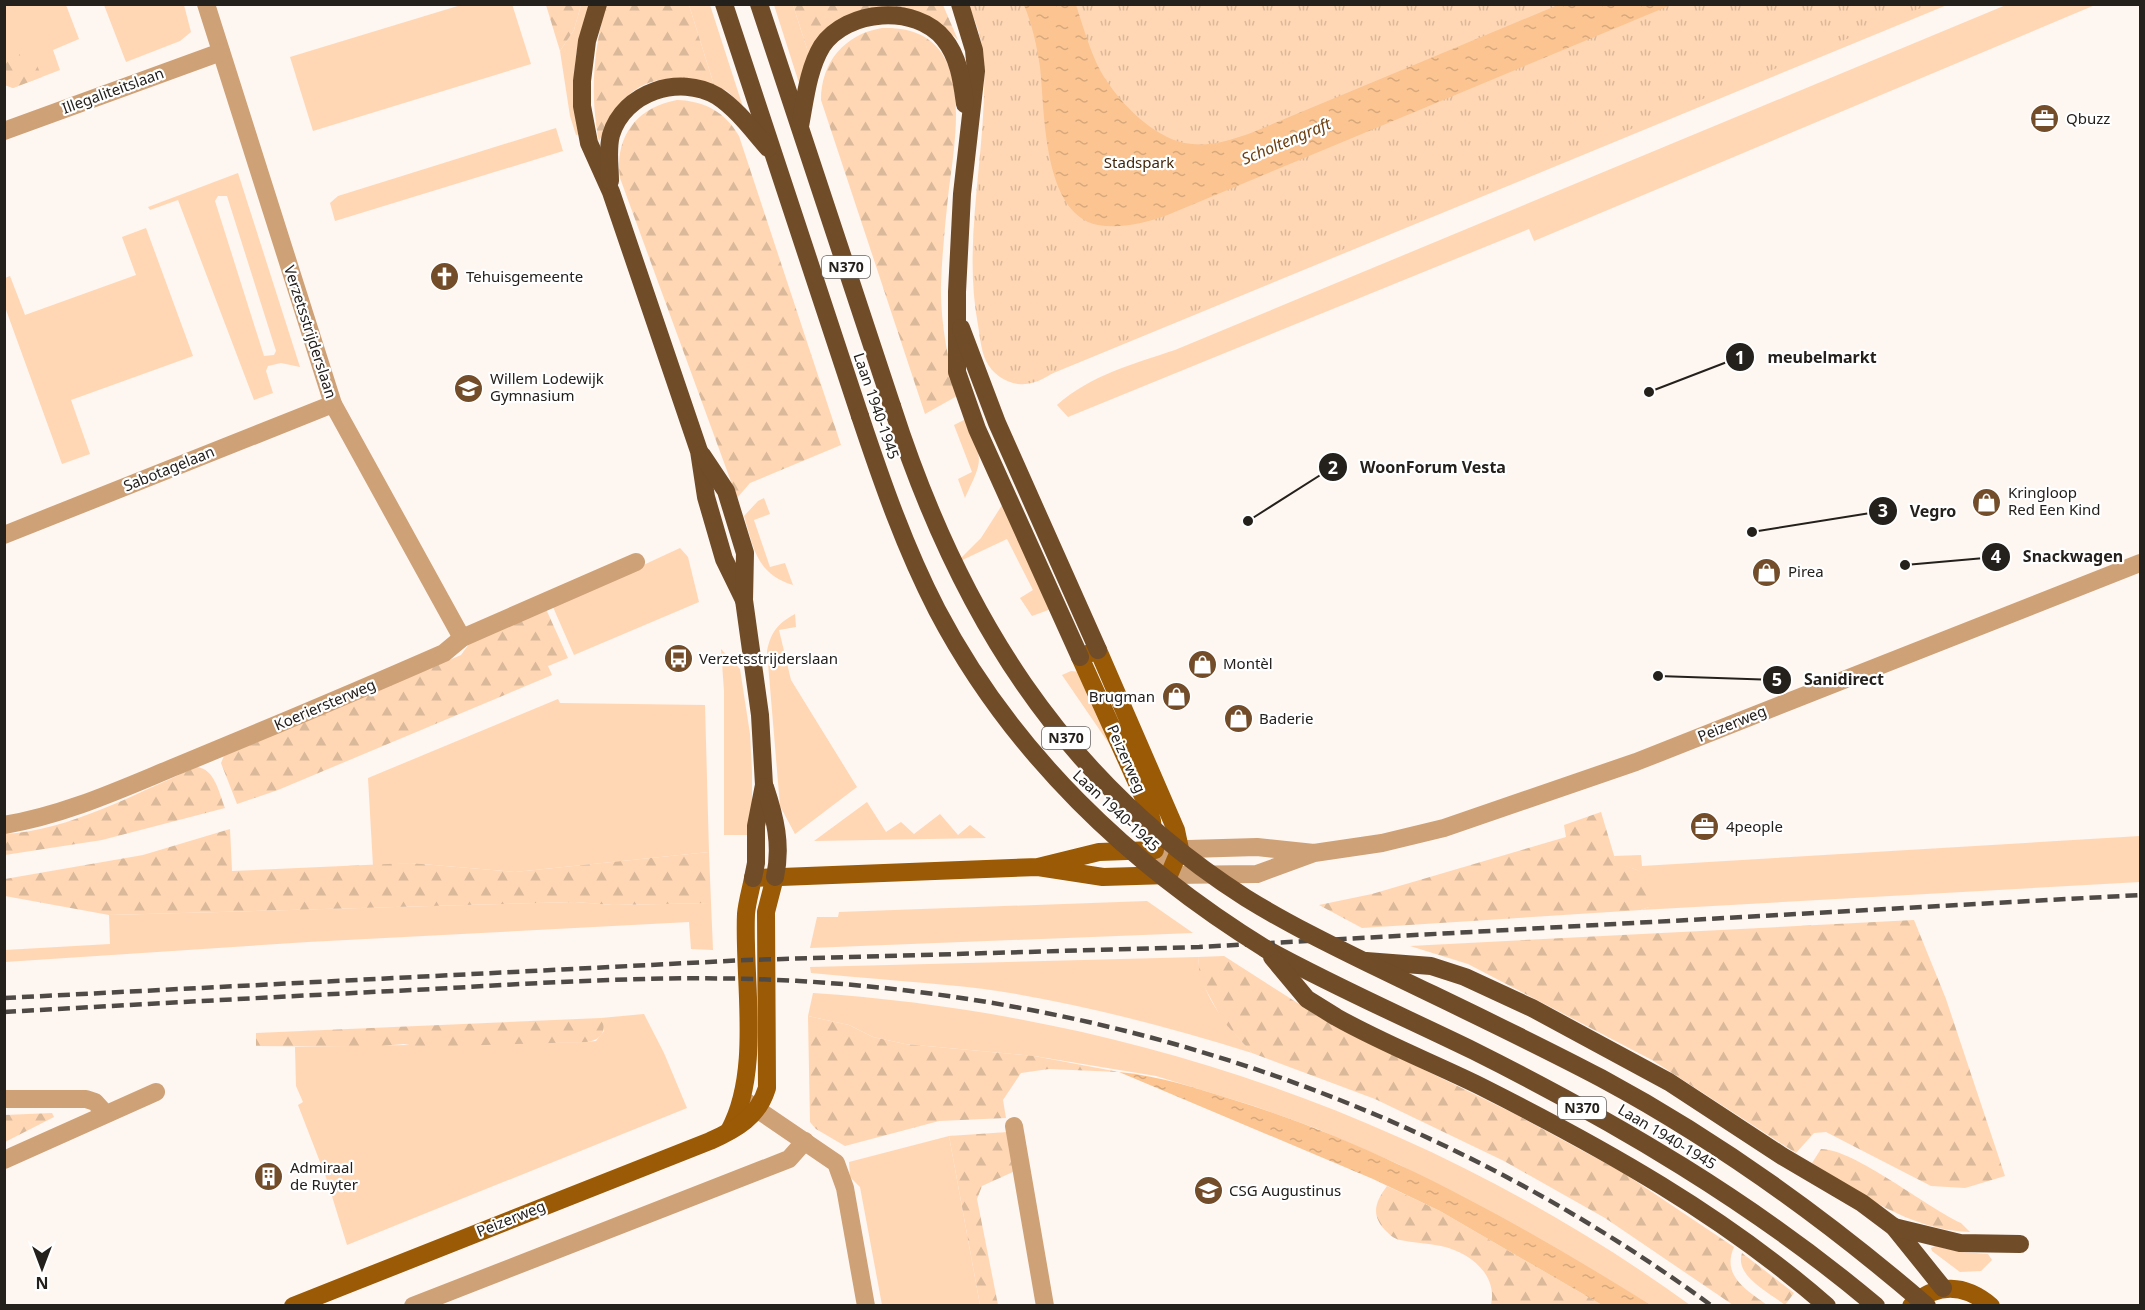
<svg xmlns="http://www.w3.org/2000/svg" width="2145" height="1310" viewBox="0 0 2145 1310" font-family="'Noto Sans',sans-serif">
  <style>
    .grass { fill: #ffd7b4; fill-rule: evenodd }
    .forest { fill: url(#forest-firs) }
    .park { fill: url(#park-tufts) }
    .water { fill: url(#water-ripples) }
    .lines { fill: none; stroke-linecap: round; stroke-linejoin: round }
    .minor { stroke: #cea177; stroke-width: 18 }
    .major { stroke: #9a5a06; stroke-width: 18 }
    .highway { stroke: #704c29; stroke-width: 18 }
    .rail { stroke: #4f4a46; stroke-width: 4.5; stroke-dasharray: 12 6; stroke-linecap: butt }
    .highway-bridge { stroke: #704c29; stroke-width: 18 }
    .labels { text-anchor: middle; stroke-width: 4.5; stroke-linejoin: round; paint-order: stroke }
    .shield { fill: #fff; stroke: #666360; stroke-width: 1.5 }
    .shield-label { font-size: 14px; font-weight: bold; fill: #24201c }
    .street-label { font-size: 15px; fill: #24201c; stroke: #fff }
    .poi-label { font-size: 15px; fill: #24201c; stroke: #fff; text-anchor: start }
    .park-label { font-size: 15px; fill: #412609; stroke: #fff }
    .water-label { font-size: 16px; font-style: italic; fill: #6b3f0e; stroke: #fff }
    .leader { fill: none; stroke: #24201c; stroke-width: 2 }
    .callout-dot { fill: #24201c; stroke: #fff; stroke-width: 2 }
    .mark-label { font-size: 18px; text-anchor: middle; font-weight: bold; fill: #fff }
    .callout-label { font-size: 16px; text-anchor: middle; font-weight: bold; fill: #24201c; stroke: #fff; stroke-width: 4.5; stroke-linejoin: round; paint-order: stroke }
  </style>
  <defs>
    <pattern id="forest-firs" width="22" height="20" patternUnits="userSpaceOnUse" patternTransform="scale(1.5)"><rect width="22" height="20" fill="#ffd7b4"/><path d="M5 1l3.5 6h-7zM16 11l3.5 6h-7z" fill="#dab89a"/></pattern>
    <pattern id="park-tufts" width="24" height="20" patternUnits="userSpaceOnUse" patternTransform="scale(1.5)"><rect width="24" height="20" fill="#ffd7b4"/><path d="M3 7l-1-3M5 7V3M7 7l1-3M15 17l-1-3M17 17v-4M19 17l1-3" fill="none" stroke="#dab89a"/></pattern>
    <pattern id="water-ripples" width="26" height="14" patternUnits="userSpaceOnUse" patternTransform="scale(1.5)"><rect width="26" height="14" fill="#fbc491"/><path d="M2 4q2-2 4 0t4 0M15 11q2-2 4 0t4 0" fill="none" stroke="#d7a87c"/></pattern>
  </defs>
  <rect width="100%" height="100%" fill="#fef6f0"/>
  <g class="grass">
    <polygon points="512,4 531,64 313,131 290,57 461,5"/>
    <polygon points="5,5 66,5 79,39 53,50 60,70 13,88 5,85"/>
    <polygon points="104,5 184,5 191,32 180,41 126,62"/>
    <path d="M581,5H590C572,48 571,88 580,134L576,135L570,116L560,51L574,30Z"/>
    <polygon points="689,5 710,5 743,107 727,91 714,85"/>
    <polygon points="774,5 793,5 809,55 799,83"/>
    <polygon points="1763,5 1947,5 1051,374 1031,358"/>
    <path d="M2006,5H2095L1534,241L1529,229L1068,417L1057,405C1091,375 1133,364 1175,350Z"/>
    <polygon points="556,128 563,151 335,221 330,203 338,196"/>
    <path d="M238,173L300,367L281,363L268,366L266,371L273,393L254,400L178,200L150,210L148,207ZM218,196H227L276,351L274,355L264,356L215,201Z"/>
    <polygon points="146,228 193,356 71,400 90,454 62,464 5,307 5,278 10,276 25,315 136,275 122,237"/>
    <path d="M966,419C982,462 985,456 965,498L958,479L972,472L954,425Z"/>
    <path d="M764,498L770,514L754,520L770,567L785,563L793,585C756,573 754,549 744,516L758,501Z"/>
    <polygon points="1004,502 1051,609 1032,616 1020,598 1033,590 1007,539 956,563 981,538"/>
    <polygon points="680,548 688,557 699,602 574,655 553,607"/>
    <path d="M795,614L796,627L779,630L791,680L857,787L795,834L780,806L767,651C771,632 778,623 795,614Z"/>
    <polygon points="721,649 740,669 750,734 752,772 752,809 748,835 724,835 724,691"/>
    <polygon points="1071,671 1080,672 1119,752 1110,745 1062,675"/>
    <polygon points="558,699 560,703 705,705 709,852 515,872 410,863 373,866 368,778"/>
    <polygon points="867,802 886,832 901,822 914,834 940,814 958,835 970,825 986,838 814,841"/>
    <polygon points="2140,836 2140,882 1641,910 1649,907 1637,870 1616,863 1614,856 1641,855 1642,866"/>
    <polygon points="1147,901 1193,933 810,948 817,917 838,917 839,912"/>
    <polygon points="575,902 613,905 711,903 713,950 691,949 689,922 308,942 5,962 5,950 110,944 109,915"/>
    <path d="M1198,957C1201,997 1226,1024 1252,1053C1165,1026 1075,1002 984,989C927,982 869,979 811,973L810,967Z"/>
    <path d="M813,993C1128,1014 1435,1120 1690,1305H1651L1563,1253L1398,1164L1315,1128L1254,1106L1156,1076L1034,1056L905,1044L873,1037L849,1025L808,1016Z"/>
    <polygon points="644,1014 664,1053 687,1108 347,1245 327,1180 298,1105 303,1102 296,1086 295,1047 586,1042 596,1041 604,1031 601,1018"/>
    <polygon points="949,1136 980,1305 882,1305 860,1187 850,1177 849,1162"/>
    <polygon points="1935,1246 1961,1252 1988,1254 1992,1260 1981,1271 1960,1272 1932,1251 1931,1248"/>
  </g>
  <g class="forest">
    <polygon points="546,5 581,5 574,30 560,51"/>
    <path d="M606,5H689L714,85C654,69 623,83 599,142C590,94 593,52 606,5Z"/>
    <path d="M793,5H943L958,40C932,15 895,0 858,11C840,20 824,42 809,55Z"/>
    <path d="M882,28C980,25 955,136 948,197C945,226 942,255 941,284C940,321 948,360 957,396L925,414L821,100C821,62 845,34 882,28Z"/>
    <polygon points="14,44 17,46 23,64 35,61 42,77 13,88 5,85 4,47"/>
    <path d="M677,100C705,101 725,112 739,136L841,445L750,483L737,498L620,178C614,137 637,107 677,100Z"/>
    <polygon points="546,609 568,658 548,666 552,675 278,790 237,804 221,763 224,756 461,655 469,644"/>
    <path d="M197,767C215,769 219,793 225,808L102,840L5,855V834C69,831 138,792 197,767Z"/>
    <polygon points="1601,812 1616,862 1637,870 1655,884 1654,895 1649,907 1641,910 1362,928 1319,905 1372,894 1566,837 1564,825"/>
    <polygon points="230,829 232,871 410,863 515,872 709,852 711,903 613,905 575,902 109,915 5,896 5,879 143,855"/>
    <polygon points="1914,920 1946,999 2005,1176 1965,1188 1931,1186 1826,1132 1814,1133 1796,1153 1652,1060 1468,964 1410,946"/>
    <path d="M1224,956L1332,1025L1515,1114L1622,1172L1734,1247C1721,1276 1747,1290 1767,1305H1733L1605,1218L1504,1161L1375,1099L1252,1053L1223,1021L1200,979L1198,957Z"/>
    <polygon points="808,1016 849,1025 873,1037 905,1044 1034,1056 1119,1072 1049,1069 1021,1073 1003,1100 1006,1118 939,1121 845,1146 816,1129 810,1122"/>
    <path d="M601,1018C608,1032 600,1041 586,1042L420,1047L404,1044L370,1047L256,1046V1033Z"/>
    <polygon points="52,1113 54,1117 5,1142 5,1115"/>
    <polygon points="1008,1132 1015,1171 982,1186 977,1199 998,1305 980,1305 949,1136"/>
    <path d="M1821,1149C1854,1149 1926,1207 1961,1223L1970,1232C1909,1230 1862,1194 1812,1163Z"/>
    <path d="M1387,1186L1440,1211L1602,1305H1491C1498,1274 1469,1252 1441,1246C1427,1243 1413,1243 1400,1240C1394,1239 1389,1234 1385,1230C1370,1214 1376,1201 1387,1186Z"/>
    <path d="M1742,1253L1794,1293L1785,1305C1770,1293 1734,1276 1742,1253Z"/>
  </g>
  <path class="park" d="M968,5H1928L1064,366C1049,375 1036,386 1018,384C1004,382 992,373 986,361C981,350 980,337 978,325C962,240 987,152 984,66C984,45 977,23 968,5Z"/>
  <g class="water">
    <path d="M1024,5H1076C1082,23 1088,44 1096,62C1111,95 1153,141 1192,144C1213,146 1231,140 1251,133L1558,5H1671L1165,216C1144,223 1120,229 1098,225C1042,214 1045,110 1040,67C1037,46 1032,24 1024,5Z"/>
    <path d="M1119,1072C1160,1076 1196,1088 1234,1100C1383,1146 1520,1224 1651,1305H1602L1440,1211L1373,1179Z"/>
  </g>
  <g class="lines">
    <g class="minor">
      <polyline points="206,4 333,404 462,638"/>
      <polyline points="4,131 221,52"/>
      <polyline points="4,535 333,404"/>
      <path d="M4,825C65,815 121,789 177,766C267,729 355,692 444,653L462,638L636,562"/>
      <polyline points="1314,853 1257,847 1155,850 1169,875 1257,874 1314,853 1382,843 1444,828 1636,762 2140,563"/>
      <polyline points="4,1099 86,1099 95,1102 105,1113"/>
      <polyline points="745,1101 836,1163 845,1188 866,1306"/>
      <polyline points="1014,1126 1045,1306"/>
      <polyline points="4,1160 156,1092"/>
      <polyline points="413,1306 789,1159 805,1141"/>
    </g>
    <g class="major">
      <path d="M729,1131C762,1071 743,981 746,914C747,902 751,889 753,878L1038,867L1103,877L1169,875L1180,849L1176,830L1098,650L1080,657L1147,805L1152,821L1155,850L1099,852L1038,867"/>
      <path d="M293,1306L710,1141C737,1129 758,1117 767,1088L766,912L775,877"/>
      <path d="M1911,1306C1937,1282 1965,1284 1991,1306"/>
    </g>
    <g class="highway">
      <polyline points="598,4 587,41 582,81 582,106 589,143 611,192 699,451 706,497 724,559 744,600"/>
      <polyline points="724,4 860,416"/>
      <polyline points="759,4 892,406"/>
      <polyline points="960,4 974,50 976,71 962,194 957,292 957,372 977,429 1080,657"/>
      <path d="M800,126C805,100 808,69 822,46C847,9 916,4 944,39C959,57 962,82 965,104"/>
      <path d="M610,181C610,166 607,150 611,135C624,92 679,74 717,96C737,109 753,131 768,148"/>
      <polyline points="961,328 997,423 1098,650"/>
      <polyline points="702,455 726,491 745,553 744,600 760,715 764,785 756,826 756,863 753,878"/>
      <path d="M765,787C775,817 782,845 775,877"/>
      <path d="M1266,949C1333,986 1404,1017 1474,1051C1616,1122 1754,1203 1876,1306"/>
      <path d="M1272,957L1307,999L1336,1017C1382,1043 1433,1063 1480,1086C1603,1148 1723,1215 1827,1306"/>
      <polyline points="1366,961 1431,966 1465,977 1532,1008 1669,1082 1782,1156 1862,1203 1894,1227 1943,1288"/>
      <polyline points="1894,1227 1960,1243 2020,1244"/>
    </g>
    <g class="rail">
      <polyline points="4,998 747,960 1199,947 2140,895"/>
      <path d="M4,1012C147,1004 290,996 433,989C555,982 677,974 799,981C1127,1000 1446,1110 1712,1306"/>
    </g>
    <g class="highway-bridge">
      <path d="M892,406C958,611 1060,779 1246,898C1288,924 1333,946 1378,968C1452,1004 1527,1039 1601,1078C1718,1141 1826,1219 1927,1306"/>
      <path d="M860,416C882,482 905,548 937,610C1012,753 1130,865 1266,949"/>
    </g>
  </g>
  <defs>
    <symbol id="office-disc" viewBox="-11 -11 22 22"><circle r="9.5" fill="#734d29" stroke="#fff"/><path d="M-6-3h4V-5.5h4V-3h4V5H-6ZM-1-4.5V-3h2v-1.5ZM-6 0V1H6V0Z" fill="#fff"/></symbol>
    <symbol id="church-disc" viewBox="-11 -11 22 22"><circle r="9.5" fill="#734d29" stroke="#fff"/><path d="M-1.2-6h2.4v3.5h3.3v2.4h-3.3V6h-2.4V-.1h-3.3v-2.4h3.3Z" fill="#fff"/></symbol>
    <symbol id="school-disc" viewBox="-11 -11 22 22"><circle r="9.5" fill="#734d29" stroke="#fff"/><path d="M0-5L7-2L0 1L-7-2ZM-4 1L0 2.5L4 1V4Q0 6-4 4Z" fill="#fff"/></symbol>
    <symbol id="shop-disc" viewBox="-11 -11 22 22"><circle r="9.5" fill="#734d29" stroke="#fff"/><path d="M-5-2.5h2.3a2.7 3.5 0 0 1 5.4 0H5L5.5 6h-11ZM-1.5-2.5h3a1.5 2.3 0 0 0-3 0Z" fill="#fff"/></symbol>
    <symbol id="bus-disc" viewBox="-11 -11 22 22"><circle r="9.5" fill="#734d29" stroke="#fff"/><path d="M-5-6H5V4H4V6H2V4H-2V6H-4V4H-5ZM-3.5-4V0h7V-4ZM-3.5 1.2v1.5H-2V1.2ZM2 1.2v1.5H3.5V1.2Z" fill="#fff"/></symbol>
    <symbol id="building-disc" viewBox="-11 -11 22 22"><circle r="9.5" fill="#734d29" stroke="#fff"/><path d="M-4-6H4V6H1V3H-1V6H-4ZM-2.5-4.3h1.7v1.8h-1.7ZM.8-4.3h1.7v1.8H.8ZM-2.5-1h1.7V.8h-1.7ZM.8-1h1.7V.8H.8Z" fill="#fff"/></symbol>
  </defs>
  <g fill-rule="evenodd">
    <use href="#office-disc" x="2028" y="102" width="33" height="33"/>
    <use href="#church-disc" x="428" y="260" width="33" height="33"/>
    <use href="#school-disc" x="452" y="372" width="33" height="33"/>
    <use href="#shop-disc" x="1970" y="486" width="33" height="33"/>
    <use href="#shop-disc" x="1750" y="556" width="33" height="33"/>
    <use href="#bus-disc" x="662" y="642" width="33" height="33"/>
    <use href="#shop-disc" x="1186" y="648" width="33" height="33"/>
    <use href="#shop-disc" x="1160" y="680" width="33" height="33"/>
    <use href="#shop-disc" x="1222" y="702" width="33" height="33"/>
    <use href="#office-disc" x="1688" y="810" width="33" height="33"/>
    <use href="#building-disc" x="252" y="1160" width="33" height="33"/>
    <use href="#school-disc" x="1192" y="1174" width="33" height="33"/>
  </g>
  <g class="labels">
    <g class="shield">
      <rect x="822" y="256" width="48" height="22" rx="4.5"/>
      <rect x="1042" y="727" width="48" height="22" rx="4.5"/>
      <rect x="1558" y="1097" width="48" height="22" rx="4.5"/>
    </g>
    <g class="shield-label">
      <text x="846" y="272">N370</text>
      <text x="1066" y="743">N370</text>
      <text x="1582" y="1113">N370</text>
    </g>
    <g class="street-label">
      <text transform="translate(113 91) rotate(-20)" y="5">Illegaliteitslaan</text>
      <text transform="translate(310 332) rotate(72)" y="5">Verzetsstrijderslaan</text>
      <text transform="translate(876 406) rotate(71)" y="5">Laan 1940-1945</text>
      <text transform="translate(169 469) rotate(-22)" y="5">Sabotagelaan</text>
      <text transform="translate(325 705) rotate(-23)" y="5">Koeriersterweg</text>
      <text transform="translate(1732 724) rotate(-22)" y="5">Peizerweg</text>
      <text transform="translate(1126 759) rotate(66)" y="5">Peizerweg</text>
      <text transform="translate(1116 811) rotate(43)" y="5">Laan 1940-1945</text>
      <text transform="translate(1667 1137) rotate(31)" y="5">Laan 1940-1945</text>
      <text transform="translate(511 1219) rotate(-22)" y="5">Peizerweg</text>
    </g>
    <g class="poi-label">
      <text x="2066" y="124">Qbuzz</text>
      <text x="466" y="282">Tehuisgemeente</text>
      <text x="490" y="384">Willem Lodewijk<tspan x="490" dy="17">Gymnasium</tspan></text>
      <text x="2008" y="498">Kringloop<tspan x="2008" dy="17">Red Een Kind</tspan></text>
      <text x="1788" y="577">Pirea</text>
      <text x="699" y="664">Verzetsstrijderslaan</text>
      <text x="1223" y="669">Montèl</text>
      <text x="1155" y="702" text-anchor="end">Brugman</text>
      <text x="1259" y="724">Baderie</text>
      <text x="1726" y="832">4people</text>
      <text x="290" y="1173">Admiraal<tspan x="290" dy="17">de Ruyter</tspan></text>
      <text x="1229" y="1196">CSG Augustinus</text>
    </g>
    <g class="park-label">
      <text x="1139" y="168">Stadspark</text>
    </g>
    <g class="water-label">
      <text transform="translate(1286 141) rotate(-23)" y="6">Scholtengraft</text>
    </g>
  </g>
  <path class="leader" d="M1649 392L1740 357M1248 521L1333 467M1752 532L1883 511M1905 565L1996 557M1658 676L1777 680"/>
  <g class="callout-dot">
    <circle cx="1649" cy="392" r="6"/>
    <circle cx="1248" cy="521" r="6"/>
    <circle cx="1752" cy="532" r="6"/>
    <circle cx="1905" cy="565" r="6"/>
    <circle cx="1658" cy="676" r="6"/>
    <circle cx="1740" cy="357" r="15"/>
    <circle cx="1333" cy="467" r="15"/>
    <circle cx="1883" cy="511" r="15"/>
    <circle cx="1996" cy="557" r="15"/>
    <circle cx="1777" cy="680" r="15"/>
  </g>
  <g class="mark-label">
    <text x="1740" y="364">1</text>
    <text x="1333" y="474">2</text>
    <text x="1883" y="517">3</text>
    <text x="1996" y="563">4</text>
    <text x="1777" y="686">5</text>
  </g>
  <g class="callout-label">
    <text x="1822" y="363">meubelmarkt</text>
    <text x="1433" y="473">WoonForum Vesta</text>
    <text x="1933" y="517">Vegro</text>
    <text x="2073" y="562">Snackwagen</text>
    <text x="1844" y="685">Sanidirect</text>
  </g>
  <rect width="2145" height="1310" fill="none" stroke="#24201c" stroke-width="12"/>
  <g transform="translate(42 1268) rotate(180)" stroke="#ffffff" stroke-width="4.5" paint-order="stroke">
  <path d="M0-4.5L10 22L0 15L-10 22Z" fill="#24201c"/>
  <text y="-9" font-size="16" font-weight="bold" text-anchor="middle" fill="#24201c">N</text>
  </g>
</svg>
